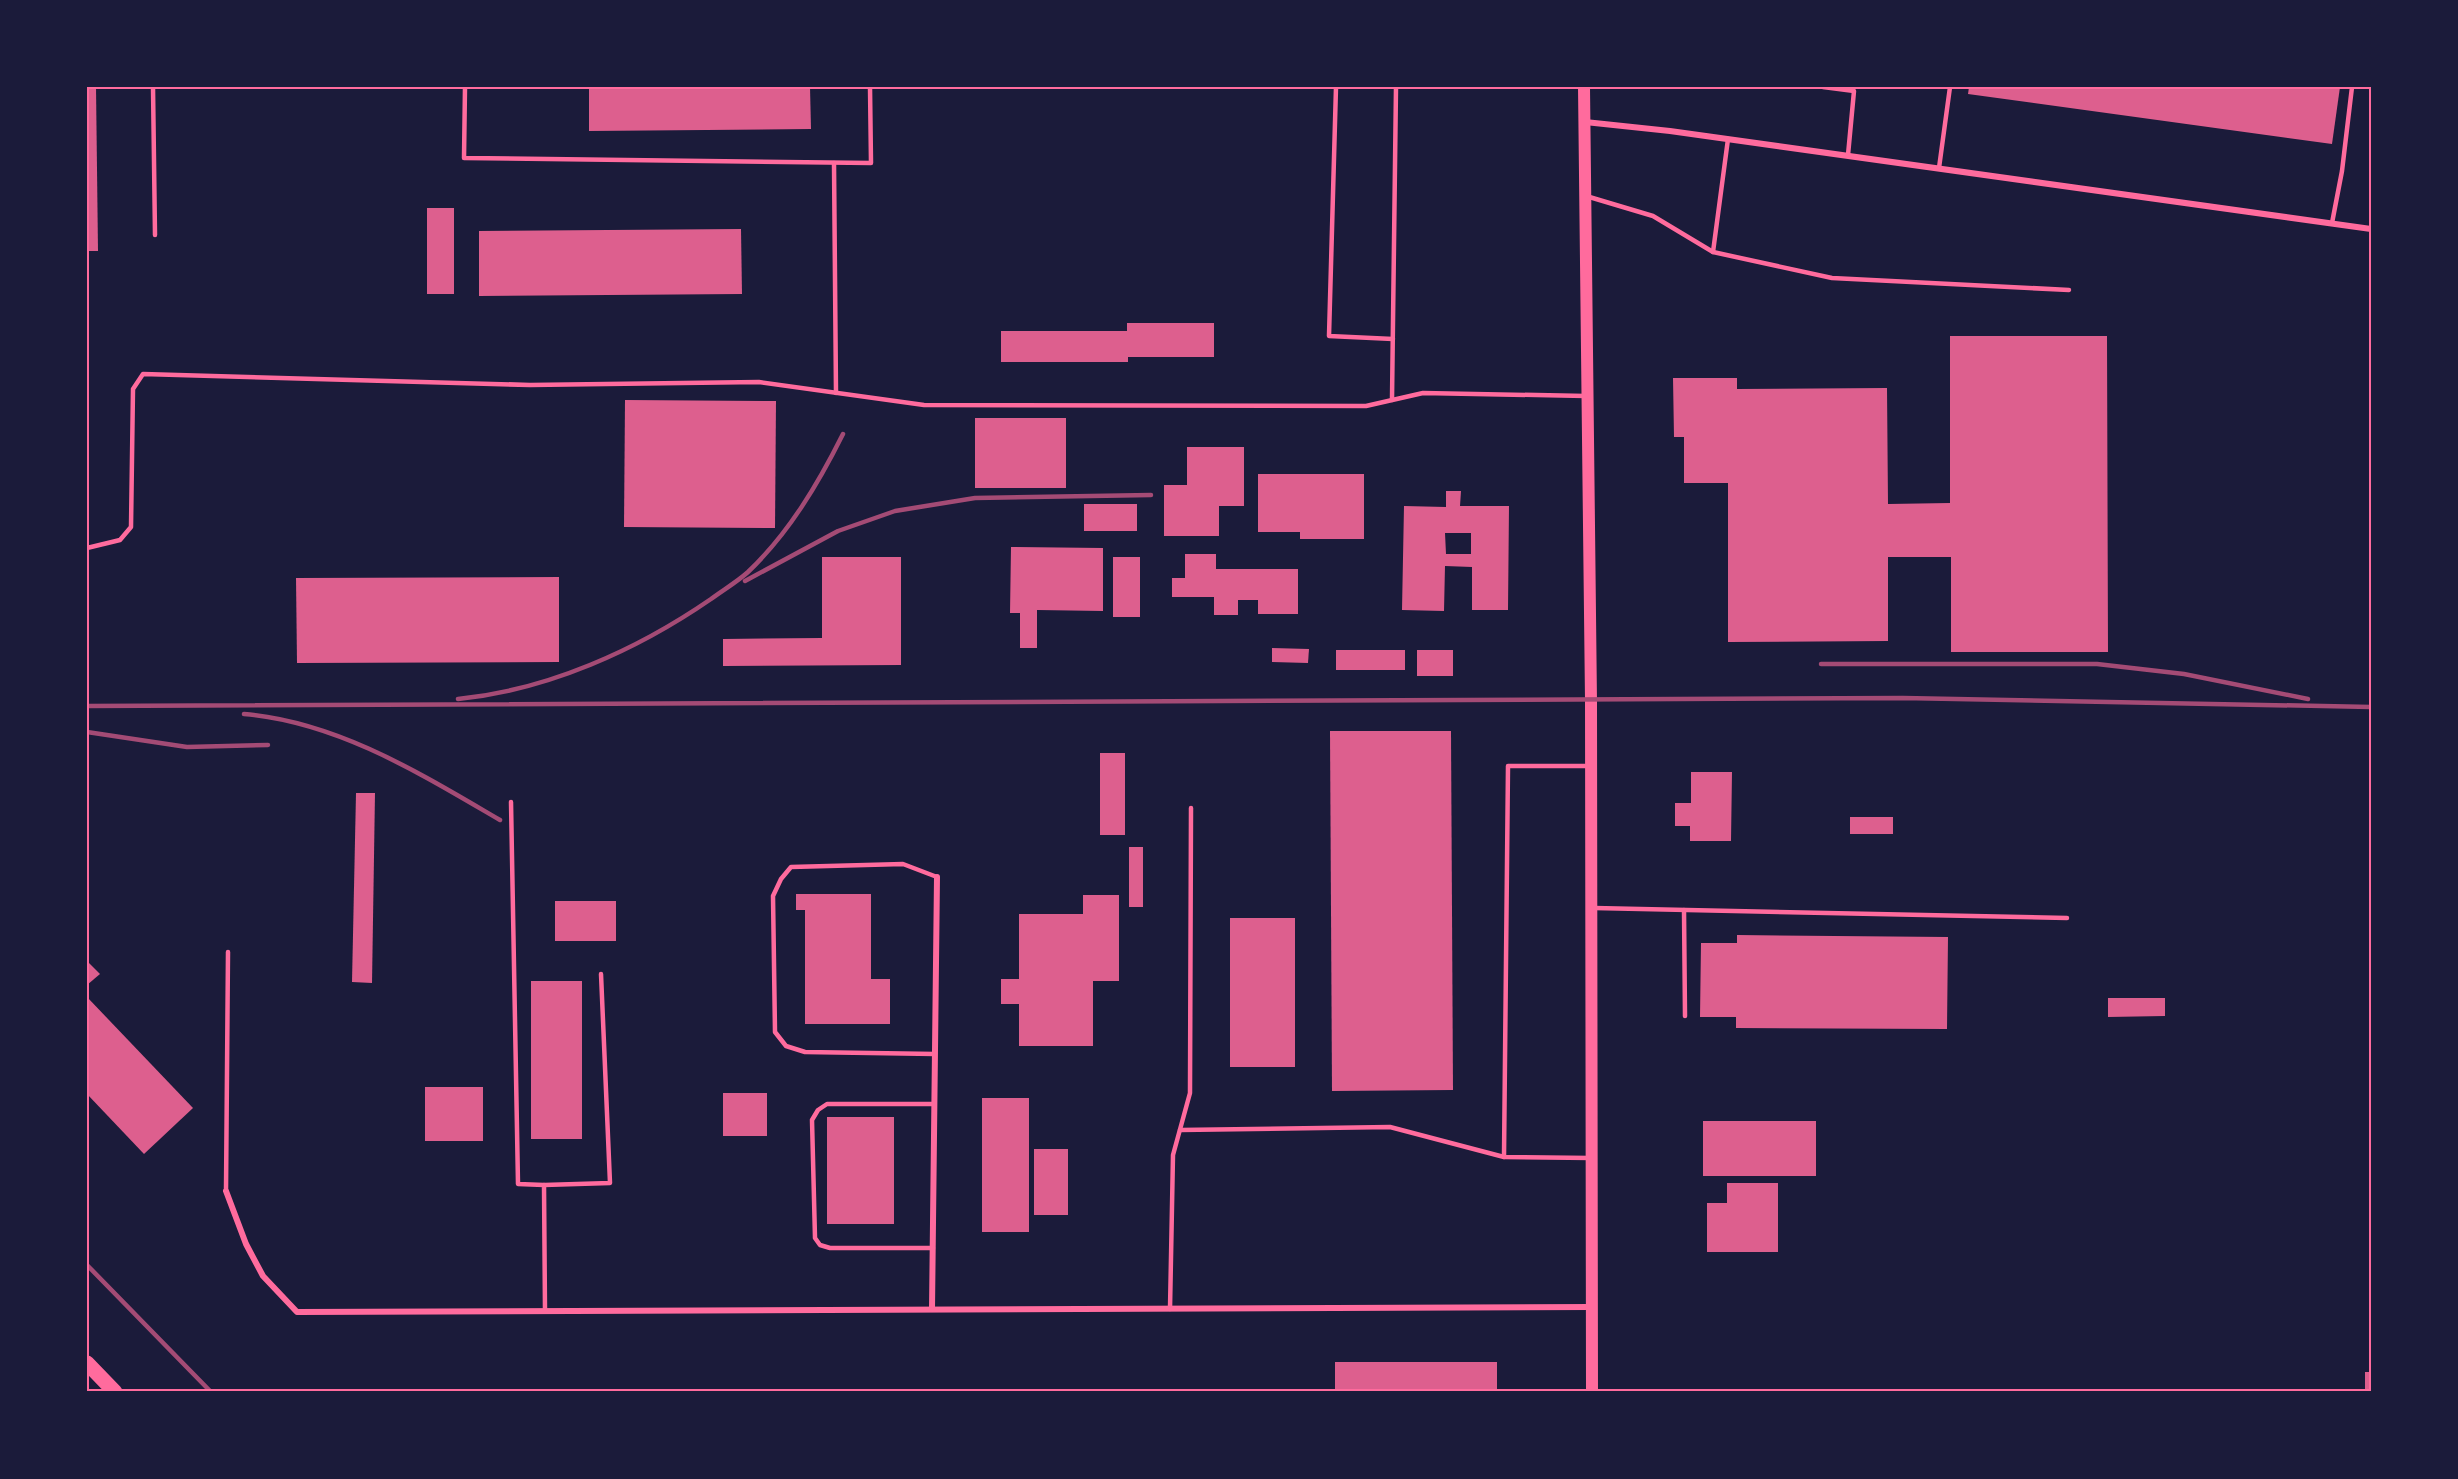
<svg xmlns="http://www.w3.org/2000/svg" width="2458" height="1479" viewBox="0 0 2458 1479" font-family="'IBM Plex Sans',sans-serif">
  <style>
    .building { fill: #dd5f8e; fill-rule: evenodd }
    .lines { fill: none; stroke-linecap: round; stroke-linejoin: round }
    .service { stroke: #ff6b9d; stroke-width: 4.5 }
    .minor { stroke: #ff6b9d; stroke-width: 6 }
    .secondary { stroke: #ff6b9d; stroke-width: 12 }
    .primary { stroke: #ff6b9d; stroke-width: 15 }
    .rail { stroke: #a44b75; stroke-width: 4.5 }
    .neatline { fill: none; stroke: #ff6b9d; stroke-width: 2 }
  </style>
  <rect width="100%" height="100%" fill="#1b1b3a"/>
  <g class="building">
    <polygon points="87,87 96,87 98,251 87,251"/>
    <polygon points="589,87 810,87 811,129 589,131"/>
    <polygon points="1969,87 2340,87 2332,144 1968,94"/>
    <rect x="427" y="208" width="27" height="86"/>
    <polygon points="741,229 742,294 479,296 479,231"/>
    <polygon points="1127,323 1214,323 1214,357 1128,357 1128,362 1001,362 1001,331 1127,331"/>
    <polygon points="1950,336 2107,336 2108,652 1951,652 1951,557 1888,557 1888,641 1728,642 1728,483 1684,483 1684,437 1674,437 1673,378 1737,378 1737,389 1887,388 1888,504 1950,503"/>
    <polygon points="625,400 776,401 775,528 624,527"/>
    <rect x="975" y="418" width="91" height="70"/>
    <polygon points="1187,447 1244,447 1244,506 1219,506 1219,536 1164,536 1164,485 1187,485"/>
    <polygon points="1258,474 1364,474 1364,539 1300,539 1300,532 1258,532"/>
    <path d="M1446,491H1461L1460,506H1509L1508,610H1472V567L1445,566L1444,611L1402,610L1404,506L1446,507ZM1445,533H1471V554H1446Z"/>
    <rect x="1084" y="504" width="53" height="27"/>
    <polygon points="1011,547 1103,548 1103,611 1037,610 1037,648 1020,648 1020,613 1010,613"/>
    <polygon points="1185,554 1216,554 1216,569 1298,569 1298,614 1258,614 1258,600 1238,600 1238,615 1214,615 1214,597 1172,597 1172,578 1185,578"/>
    <polygon points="822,557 901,557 901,665 723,666 723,639 822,638"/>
    <rect x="1113" y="557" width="27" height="60"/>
    <polygon points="559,577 559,662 297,663 296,578"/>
    <polygon points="1272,648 1309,649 1308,663 1272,662"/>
    <rect x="1336" y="650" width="69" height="20"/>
    <rect x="1417" y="650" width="36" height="26"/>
    <polygon points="1330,731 1451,731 1453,1090 1332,1091"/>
    <rect x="1100" y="753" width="25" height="82"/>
    <polygon points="1691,772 1732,772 1731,841 1690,841 1690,826 1675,826 1675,803 1691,803"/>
    <polygon points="356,793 375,793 372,983 352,982"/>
    <rect x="1850" y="817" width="43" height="17"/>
    <rect x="1129" y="847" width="14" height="60"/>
    <polygon points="796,894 871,894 871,979 890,979 890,1024 805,1024 805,910 796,910"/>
    <polygon points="1083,895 1119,895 1119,981 1093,981 1093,1046 1019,1046 1019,1004 1001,1004 1001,979 1019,979 1019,914 1083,914"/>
    <rect x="555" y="901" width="61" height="40"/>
    <rect x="1230" y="918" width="65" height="149"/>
    <polygon points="1737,935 1948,937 1947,1029 1736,1028 1736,1017 1700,1017 1701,943 1737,943"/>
    <polygon points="87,961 100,974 87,985"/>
    <rect x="531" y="981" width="51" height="158"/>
    <polygon points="87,997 193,1108 144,1154 87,1094"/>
    <polygon points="2108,998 2165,998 2165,1016 2108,1017"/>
    <rect x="425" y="1087" width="58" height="54"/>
    <rect x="723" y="1093" width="44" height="43"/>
    <rect x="982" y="1098" width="47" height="134"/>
    <rect x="827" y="1117" width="67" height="107"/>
    <rect x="1703" y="1121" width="113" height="55"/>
    <rect x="1034" y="1149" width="34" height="66"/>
    <polygon points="1727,1183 1778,1183 1778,1252 1707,1252 1707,1203 1727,1203"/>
    <polygon points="1335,1362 1497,1362 1497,1389 1510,1389 1510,1392 1335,1392"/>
    <rect x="2365" y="1372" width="6" height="20"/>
  </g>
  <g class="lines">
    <g class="service">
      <polyline points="153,87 155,235"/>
      <polyline points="465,87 464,158 871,163 870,87"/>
      <polyline points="1336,87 1329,336 1393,339"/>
      <polyline points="1823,87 1854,91 1848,155"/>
      <polyline points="834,163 836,393"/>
      <polyline points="1939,168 1950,87"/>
      <polyline points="1586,196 1653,216 1713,252 1832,278 2069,290"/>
      <polyline points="2332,223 2342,171 2352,87"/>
      <polyline points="1713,252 1728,139"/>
      <polyline points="1392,400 1396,87"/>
      <polyline points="87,548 120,540 131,527 133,389 143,374 530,385 759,382 924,405 1366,406 1423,393 1586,396"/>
      <polyline points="1589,766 1508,766 1504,1157 1591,1158"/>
      <polyline points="511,802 518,1184 544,1185 545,1311"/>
      <polyline points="1594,908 2067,918"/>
      <polyline points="1684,910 1685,1016"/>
      <polyline points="935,1054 805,1052 786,1046 775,1032 773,896 781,879 791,867 903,864 937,877"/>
      <polyline points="1180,1130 1390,1127 1504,1157"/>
      <polyline points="544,1185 610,1183 601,974"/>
      <polyline points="226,1191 228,952"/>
      <polyline points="933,1248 830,1248 820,1245 815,1238 812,1120 818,1110 827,1104 934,1104"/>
      <polyline points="1170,1309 1173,1155 1190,1093 1191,808"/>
    </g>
    <g class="minor">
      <polyline points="1585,122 1670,131 2371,229"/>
      <polyline points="226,1191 246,1244 263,1276 297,1312 1592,1307"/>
      <polyline points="932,1309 937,877"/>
    </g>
    <polyline class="secondary" points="1584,87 1591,701 1592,1392"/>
    <polyline class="primary" points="87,1363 115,1392"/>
    <g class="rail">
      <polyline points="745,581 838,531 895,511 975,498 1151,495"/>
      <polyline points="1821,664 2097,664 2184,674 2308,699"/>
      <path d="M458,699C548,690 637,650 711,599C723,590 737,582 748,572C789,533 818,484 843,434"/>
      <polyline points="87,706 1903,698 2371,707"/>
      <path d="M244,714C338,722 421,774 500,820"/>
      <polyline points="87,732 187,747 268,745"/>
      <polyline points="87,1265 211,1392"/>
    </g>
  </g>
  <rect width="2458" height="1479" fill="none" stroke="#1b1b3a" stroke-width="177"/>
  <rect x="88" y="88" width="2282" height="1302" class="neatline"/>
</svg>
